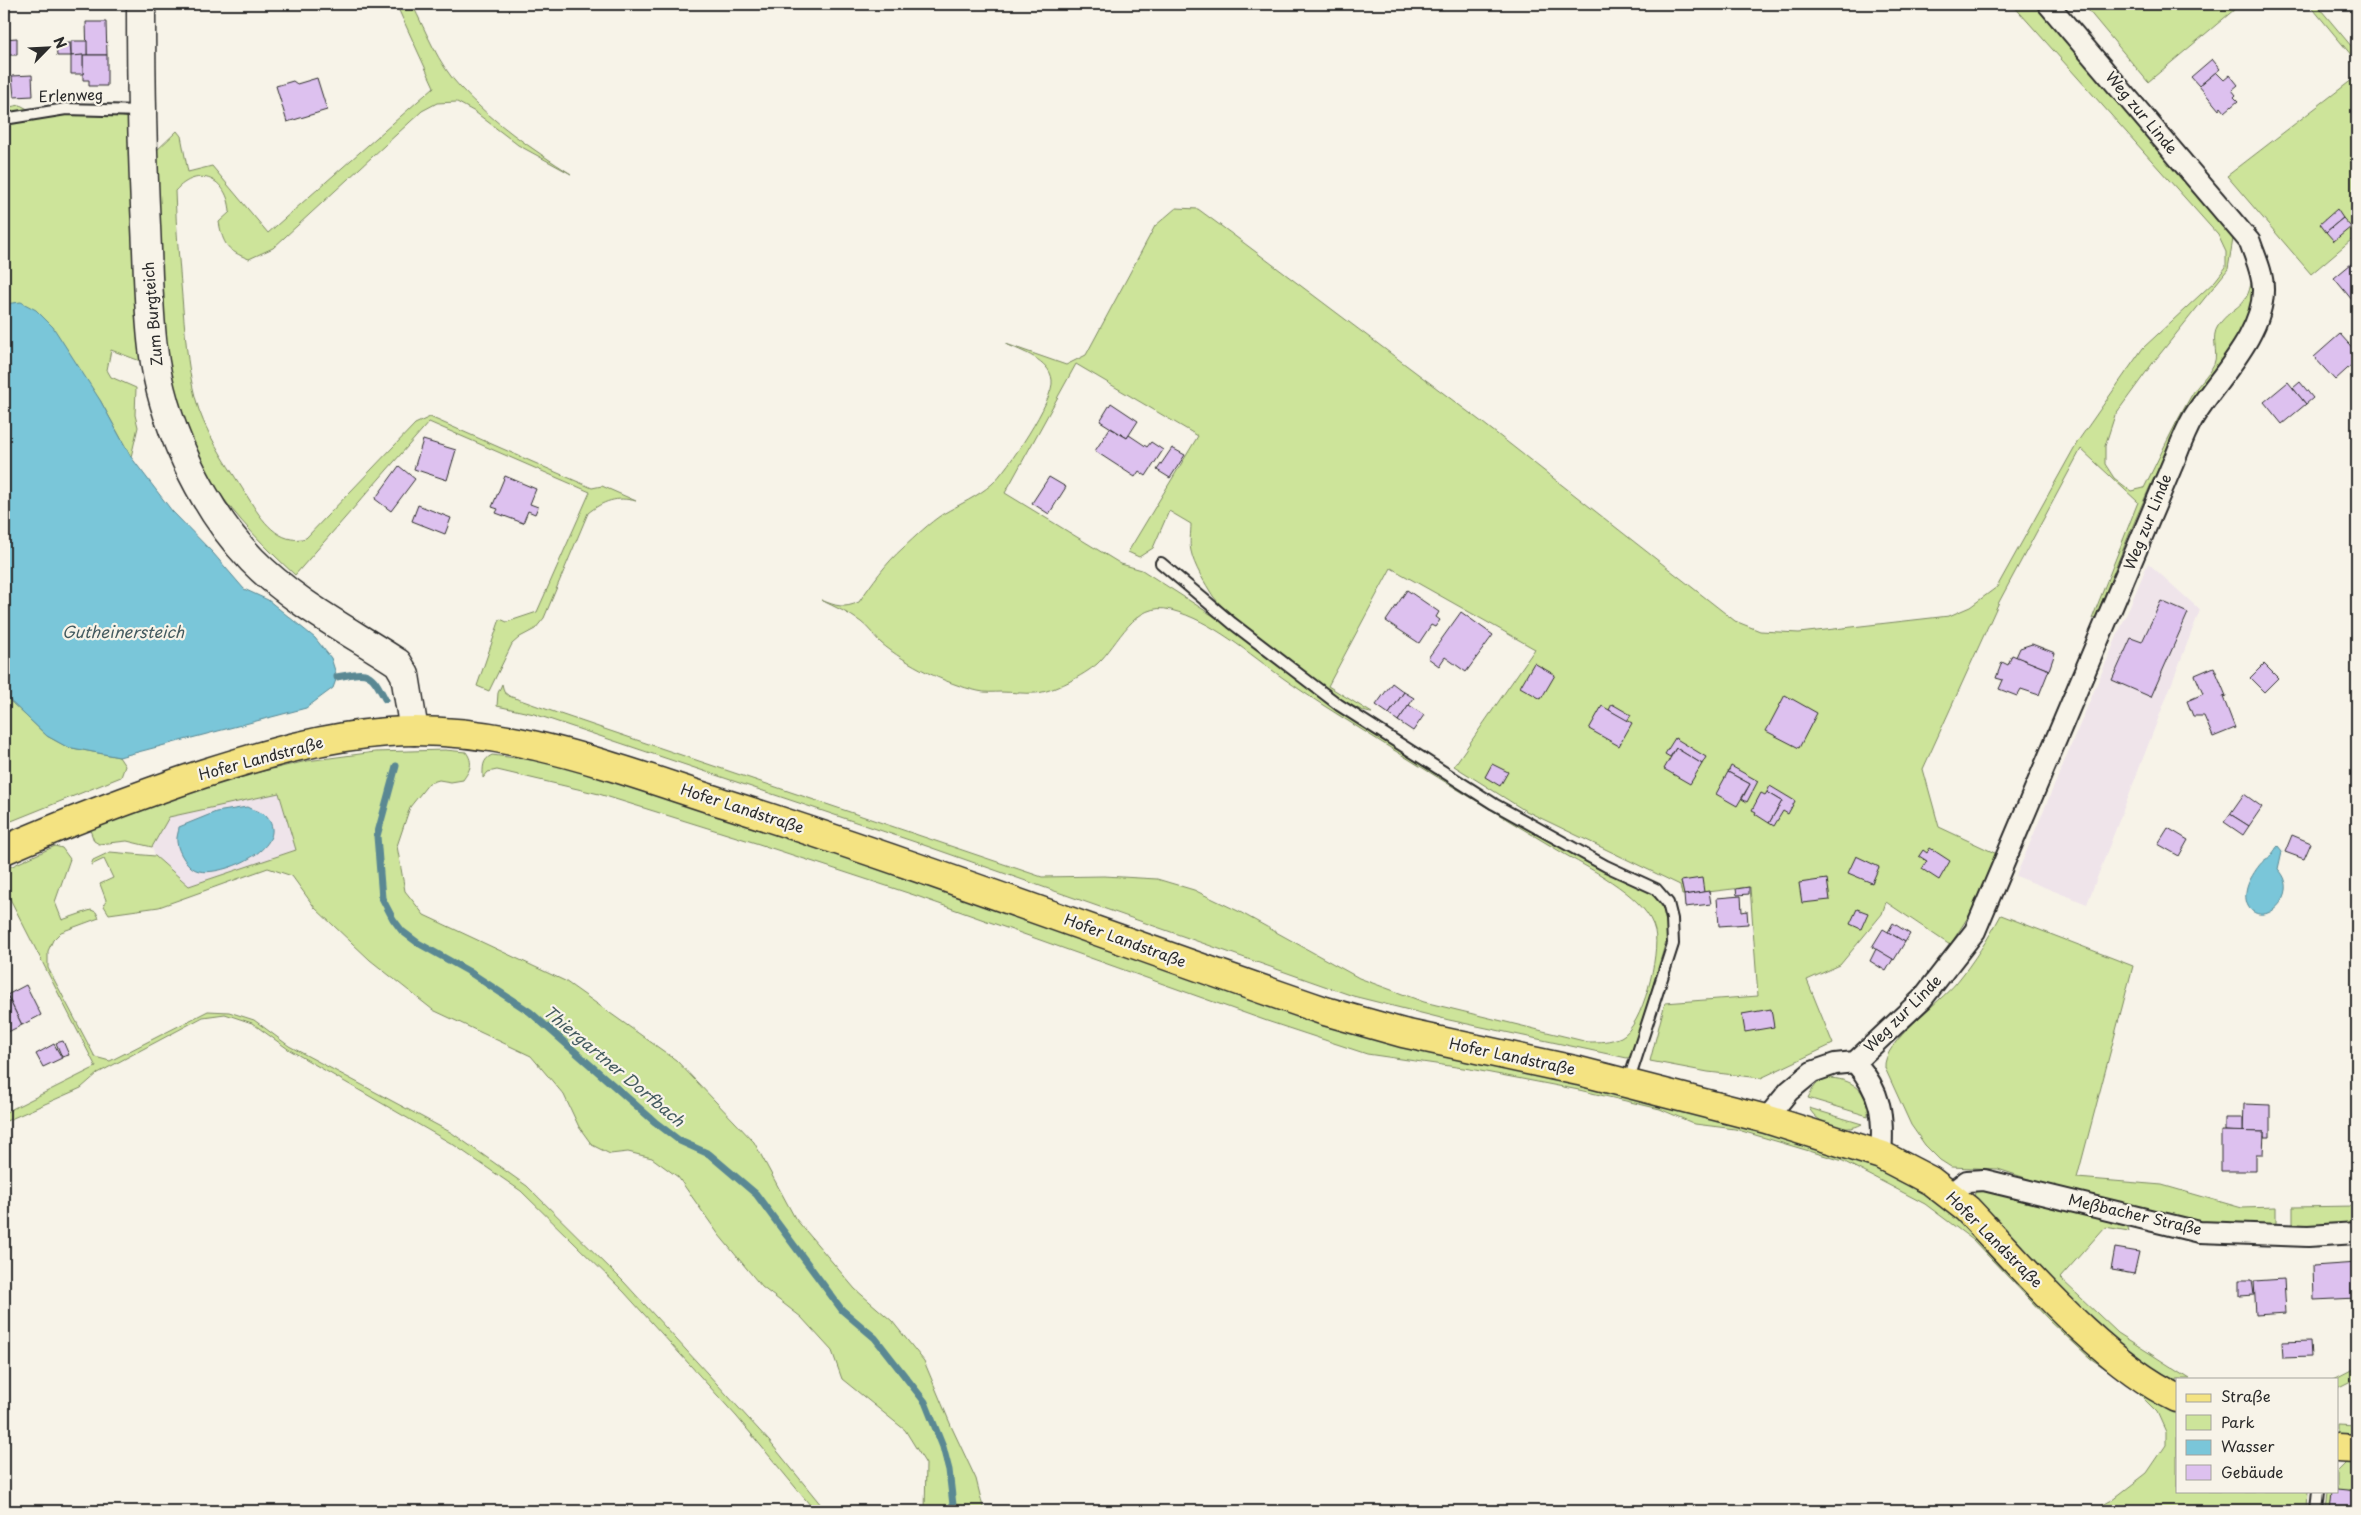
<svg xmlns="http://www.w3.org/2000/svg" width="2361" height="1515" viewBox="0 0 2361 1515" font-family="'Playpen Sans',sans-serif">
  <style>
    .built { fill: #efe4ea }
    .green { fill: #cde49a; stroke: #7c8862 }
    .water { fill: #7ac6d9; stroke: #5a8893 }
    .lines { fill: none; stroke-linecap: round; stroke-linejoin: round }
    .stream { stroke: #5a8893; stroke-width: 7 }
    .building { fill: #ddc1ef; stroke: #2b2b2b }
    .lane-casing { stroke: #2b2b2b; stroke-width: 14 }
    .street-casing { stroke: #2b2b2b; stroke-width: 24 }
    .secondary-casing { stroke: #2b2b2b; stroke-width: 31 }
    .primary-casing { stroke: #2b2b2b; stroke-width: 31 }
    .lane { stroke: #f7f3e8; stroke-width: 10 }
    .street { stroke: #f7f3e8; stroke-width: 20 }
    .secondary { stroke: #f7f3e8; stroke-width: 28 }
    .primary { stroke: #f4e382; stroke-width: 28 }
    .labels { text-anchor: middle; stroke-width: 4.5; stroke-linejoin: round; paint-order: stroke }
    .street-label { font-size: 15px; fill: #2b2b2b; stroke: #f7f3e8 }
    .water-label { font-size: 16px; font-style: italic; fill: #435a5f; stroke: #f7f3e8 }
  </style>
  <rect width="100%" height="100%" fill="#f7f3e8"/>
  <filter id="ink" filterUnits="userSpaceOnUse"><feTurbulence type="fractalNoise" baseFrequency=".02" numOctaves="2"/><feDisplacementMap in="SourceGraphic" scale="10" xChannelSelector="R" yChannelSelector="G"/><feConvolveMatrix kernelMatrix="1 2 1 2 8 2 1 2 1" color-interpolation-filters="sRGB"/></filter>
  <g filter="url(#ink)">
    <g class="built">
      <polygon points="2148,563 2200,610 2087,904 2016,876"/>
      <polygon points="279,793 296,851 189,886 155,856 152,847 169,817"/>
    </g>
    <g class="green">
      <path d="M396,4H412C426,31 438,64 460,87C492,122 532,149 571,174L518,145L475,112L457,102L437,103L422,111L273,248L249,259C228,251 223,245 219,222L230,212C228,178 198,165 175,191C176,231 180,270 183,309C186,342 188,377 199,410C210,441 231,470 249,499C261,519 279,546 306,538L415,424L430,417L592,488L602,486L636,501C617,496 603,501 588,513L544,618L535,629L520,637L512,644L489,691L477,686L500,619L507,622L537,612L590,492L429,422L295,575C265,547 237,519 214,485C150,389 159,263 154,153L177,131L181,136L188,172L212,166L268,233L434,87Z"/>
      <path d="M2012,4H2038L2226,228L2233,239L2228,269L2152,364L2115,415L2105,446V464L2114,478L2131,491L2144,488C2159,458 2173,427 2190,398C2196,386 2208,376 2214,364C2219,351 2210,338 2218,326C2233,304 2250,309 2252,274C2254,289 2254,305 2248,319C2235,352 2206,377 2189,408C2152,475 2124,546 2096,617L2092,619L2138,502L2081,449L1999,602L1923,769L1939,827L1999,855L1979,900L1950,945L1886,902L1882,914L1840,965L1807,980L1833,1044L1761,1078L1708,1072L1650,1061L1665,1003L1758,996L1750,887L1682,895L1680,885L1524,810L1454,766L1535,649L1391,568L1328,686L1372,713C1349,714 1228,617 1213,596C1205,583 1194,566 1191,551C1189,543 1191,533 1191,524L1169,511L1153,548L1139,557L1128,552L1198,436L1076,364L1005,493L1121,564L1142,570L1232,628L1329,704L1632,880C1657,898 1669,905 1667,938L1632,1056L1627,1058L1449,1020L1353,996L918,843L534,714L497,706L498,693L502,684L504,692L509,696L560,714L1042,877L1104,876L1157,879L1194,890L1238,911L1359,978L1424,1002L1588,1042C1599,1042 1610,1042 1621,1037C1643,1026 1660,954 1655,931C1648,898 1594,871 1566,855C1486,807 1405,758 1326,707C1312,698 1297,688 1283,678C1249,654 1213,621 1171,610C1134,600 1119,644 1097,664C1084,675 1053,692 1036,693C1024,694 1012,692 1001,692C994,692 985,693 978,691C946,684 906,664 881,643C874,636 869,628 861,622C849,613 835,607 821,600C836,606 844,609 859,602C872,583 886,563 903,548C915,537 929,523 943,514C960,504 977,497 992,484C1007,470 1055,399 1052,380C1050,360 1021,351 1006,344L1066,365L1086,355L1155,226L1176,208L1198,209L1236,237L1483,423L1735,621L1760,631L1799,633L1949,616L1970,607L1997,587L2078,441L2143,348L2215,281L2226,267V252L2218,235Z"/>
      <polygon points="2083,4 2241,4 2148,82"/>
      <polygon points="2309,4 2316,4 2357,53 2357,62"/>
      <polygon points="2357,76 2357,235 2311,274 2227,176"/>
      <polygon points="20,105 41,116 70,112 115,115 129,118 143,362 111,350 107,370 111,377 136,388 135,415 138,427 131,457 100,400 7,303 4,304 4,108"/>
      <polygon points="4,695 47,736 67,747 119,757 125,766 121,777 4,824"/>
      <path d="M445,750L466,752C474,763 470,770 463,780L451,782L439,780L429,783L410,807L397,846L405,891L424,915L565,981L676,1060L754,1142L795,1218L855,1289L892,1321L924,1361L952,1428L976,1479L984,1511H925L926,1464L905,1430L842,1379L832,1351L801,1317L762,1287L719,1235L678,1177L652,1158L628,1152L610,1154L592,1145L579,1127L564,1095L531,1056L433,1010L370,960L315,908L292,876L268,868L159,907L109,914L104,906L106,900L100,884L113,878L104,859L91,865L93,860L110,852L155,856L189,886L296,850L279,793L169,817L152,847L127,841L99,844L94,841L90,830L94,825L229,779L307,761L375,752Z"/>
      <path d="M492,755L539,761L595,775L1626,1092L1876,1164L1946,1206L2177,1407V1491H2308L2307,1511H2092L2112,1500L2147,1473L2166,1445V1432L2157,1412L2133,1388L2090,1358L2049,1320L1973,1240L1925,1204L1843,1161L1735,1129L1695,1124L1660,1109L1579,1090L1470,1069L1367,1054L1267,1021L914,895L759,844L599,794L497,770L488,772L483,778C483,767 482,760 492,755Z"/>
      <polygon points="55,846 62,848 70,859 55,902 62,920 91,910 96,912 99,918 61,932 53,940 48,951 48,968 95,1057 110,1061 208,1011 229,1012 254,1020 289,1046 452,1133 527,1186 624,1282 769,1441 826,1511 815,1511 737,1417 624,1292 521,1191 454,1145 288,1049 252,1023 225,1014 203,1017 98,1073 81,1088 4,1122 4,1113 96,1067 6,891 4,892 4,872 10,867"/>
      <path d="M2001,915L2133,966L2077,1178L2162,1185L2242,1208L2276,1207V1229L2201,1227L2050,1186L1998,1169L1951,1167L1940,1160L1925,1145L1911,1125L1885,1068C1882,1042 1940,1003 1957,982C1974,961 1988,939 2001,915Z"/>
      <path d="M1827,1078C1850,1078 1870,1090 1868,1116L1808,1098C1813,1088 1816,1082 1827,1078Z"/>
      <path d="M1809,1108L1862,1124C1845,1134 1818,1125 1809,1108Z"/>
      <path d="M1982,1188L2126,1221L2129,1231L2105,1227L2060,1278L2118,1333L2190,1379H2177V1381C2111,1347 2067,1294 2018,1241C2004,1226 1989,1213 1974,1199L1975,1192Z"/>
      <polygon points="2355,1206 2355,1220 2346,1226 2293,1230 2293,1207"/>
      <polygon points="2357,1367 2357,1378 2337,1388 2337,1379 2334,1379"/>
      <polygon points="2337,1425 2357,1426 2357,1436 2337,1434"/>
      <polygon points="2350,1459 2357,1459 2357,1511 2325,1511 2327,1491 2337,1491 2337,1472"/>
    </g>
    <g class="water">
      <polygon points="21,302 36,310 53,327 100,400 131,457 172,511 213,553 244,589 268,600 315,638 331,658 337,677 333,688 306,708 119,757 67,747 47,736 4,695 4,304"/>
      <path d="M247,807C252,810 261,812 265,815C295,846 222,877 199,871C188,869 178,852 177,842C176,837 179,831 179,827L216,812Z"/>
      <path d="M2278,846L2282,851L2278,869C2285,876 2289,886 2284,897C2266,930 2233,911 2251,878C2255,871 2260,863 2266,859C2268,858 2271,857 2272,855C2275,852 2275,848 2278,846Z"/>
    </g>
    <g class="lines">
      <g class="stream">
        <path d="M337,677C369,671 370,670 385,699"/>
        <polyline points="396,766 377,836 382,898 393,919 402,931 418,943 468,971 530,1012 655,1122 680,1141 709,1154 756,1194 842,1310 875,1338 925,1402 943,1447 949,1470 953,1505 956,1511"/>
      </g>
    </g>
    <g class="building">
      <polygon points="86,22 106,22 107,55 87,55"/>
      <polygon points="17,38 17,55 4,55 4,39"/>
      <polygon points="71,41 87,41 87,55 71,56"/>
      <polygon points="70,43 71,56 57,56 56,44"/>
      <polygon points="83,55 107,55 107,86 89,86 89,80 83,80"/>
      <polygon points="83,55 83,74 71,74 71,56"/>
      <polygon points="2212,59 2220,69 2199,86 2191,77"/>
      <polygon points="2216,72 2224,80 2230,75 2238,85 2232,90 2236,95 2234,97 2238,101 2225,112 2221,107 2219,110 2199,86"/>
      <polygon points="32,75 33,96 14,97 12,76"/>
      <polygon points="317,78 327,110 287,122 276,86 293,81 297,84"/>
      <polygon points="2337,209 2343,218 2326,232 2320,224"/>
      <polygon points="2343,218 2351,227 2334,241 2326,232"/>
      <polygon points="2357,259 2357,306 2334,278"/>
      <polygon points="2340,334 2357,353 2357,360 2335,380 2314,357"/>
      <polygon points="2288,382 2306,404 2282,424 2264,402"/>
      <polygon points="2300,382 2313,398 2306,404 2293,388"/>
      <polygon points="1111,403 1138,421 1127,438 1100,421"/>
      <polygon points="1110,428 1127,438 1129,435 1147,447 1151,442 1163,450 1146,476 1139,471 1135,477 1095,451"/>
      <polygon points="423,440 456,450 447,480 414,469"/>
      <polygon points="1172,448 1185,455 1170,478 1157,470"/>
      <polygon points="399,466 415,479 391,511 375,499"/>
      <polygon points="505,476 536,489 530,504 538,507 535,514 528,511 523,523 496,513 498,509 492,507"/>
      <polygon points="1049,477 1066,487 1049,514 1032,503"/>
      <polygon points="418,505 451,518 445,534 412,521"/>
      <polygon points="1407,590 1439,612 1436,617 1440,620 1435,627 1431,625 1419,643 1386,621"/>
      <polygon points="2161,601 2188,613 2151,697 2112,680 2131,638 2142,642"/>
      <polygon points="1461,612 1493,635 1466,672 1445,657 1439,666 1428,658"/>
      <polygon points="2032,644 2055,653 2049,670 2016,657 2020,648"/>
      <polygon points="2012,655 2049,670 2039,695 2021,689 2017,696 1999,689 2003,680 1996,678 2002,662 2008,665"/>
      <polygon points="1534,663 1555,675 1541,699 1520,687"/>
      <polygon points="2264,664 2278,678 2264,692 2250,678"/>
      <polygon points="2214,667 2226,696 2223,697 2235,728 2213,737 2204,716 2193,716 2187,701 2203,694 2195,675"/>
      <polygon points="1392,683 1404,692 1389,714 1376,705"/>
      <polygon points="1404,692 1414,698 1398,721 1389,714"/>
      <polygon points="1785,695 1817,713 1799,748 1766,731"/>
      <polygon points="1612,704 1631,715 1627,721 1609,710"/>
      <polygon points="1409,705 1424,715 1413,731 1398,721"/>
      <polygon points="1602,706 1632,723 1619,746 1589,729"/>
      <polygon points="1675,738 1706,757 1702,764 1676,748 1670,757 1665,754"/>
      <polygon points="1676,748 1702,764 1690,784 1664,769"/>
      <polygon points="1492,764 1508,772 1500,786 1485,777"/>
      <polygon points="1731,766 1758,781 1747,802 1742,799 1750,784 1728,772"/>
      <polygon points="1728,772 1750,784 1737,806 1716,794"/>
      <polygon points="1770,786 1795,801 1788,814 1783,811 1774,826 1769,823 1782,801 1767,792"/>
      <polygon points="1767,792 1782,801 1769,823 1755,814 1756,812 1752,810 1761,793 1765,795"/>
      <polygon points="2244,794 2262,807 2249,826 2230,814"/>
      <polygon points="2230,814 2249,826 2243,835 2224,822"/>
      <polygon points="2168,828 2188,840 2179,856 2158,844"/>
      <polygon points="2292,835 2311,843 2304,859 2285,852"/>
      <polygon points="1930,848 1950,861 1939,880 1922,869 1927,861 1919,856 1923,850 1927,853"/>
      <polygon points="1856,856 1879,867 1872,883 1848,873"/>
      <polygon points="1702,878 1704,892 1684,895 1681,881"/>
      <polygon points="1827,879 1830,900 1802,903 1799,883"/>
      <polygon points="1749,887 1749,894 1737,895 1736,889"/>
      <polygon points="1709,891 1711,904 1685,907 1684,895"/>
      <polygon points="1741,896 1742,912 1747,911 1748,924 1719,926 1717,898"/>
      <polygon points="1857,909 1868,913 1861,929 1850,924"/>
      <polygon points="1893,923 1910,934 1905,942 1888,932"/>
      <polygon points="1883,929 1905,942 1894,960 1872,947"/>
      <polygon points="1876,949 1893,959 1886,971 1870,961"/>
      <polygon points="26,985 41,1015 22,1025 7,995"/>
      <polygon points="7,995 22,1025 4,1034 4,997"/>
      <polygon points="1771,1009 1774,1027 1745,1032 1742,1014"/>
      <polygon points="63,1041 69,1055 62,1057 56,1043"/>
      <polygon points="54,1044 62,1058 43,1067 36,1054"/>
      <polygon points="2244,1104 2270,1105 2270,1137 2264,1137 2264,1132 2243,1132"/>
      <polygon points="2225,1118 2243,1118 2243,1132 2225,1131"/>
      <polygon points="2221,1131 2264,1132 2263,1154 2256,1154 2256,1171 2221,1171"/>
      <polygon points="2115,1248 2139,1252 2134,1274 2111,1270"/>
      <polygon points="2357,1263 2357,1298 2314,1300 2313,1266"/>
      <polygon points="2284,1279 2286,1313 2256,1315 2254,1281"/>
      <polygon points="2239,1280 2252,1280 2254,1295 2239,1296"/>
      <polygon points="2310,1341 2311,1357 2283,1358 2282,1342"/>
      <polygon points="2337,1490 2357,1492 2356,1511 2329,1511 2331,1491"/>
    </g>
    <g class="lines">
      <defs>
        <g id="lane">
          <polyline points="4,119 66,109 141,111"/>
          <polyline points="1161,563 1232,623 1339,705 1494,804 1606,866 1656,889 1668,903 1672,919 1673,944 1628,1083"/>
          <polyline points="2316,1511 2318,1491"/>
        </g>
        <g id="street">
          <path d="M1855,1062C1882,1093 1884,1116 1881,1155"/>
          <path d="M1766,1119L1789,1091L1812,1072L1835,1064L1855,1062L1922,999L1975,931L2176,456C2181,443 2186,430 2193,418C2216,380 2264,335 2263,289C2263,273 2255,257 2250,242L2048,4"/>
          <polyline points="1950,1194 1967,1181 1984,1180 2199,1232 2308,1236 2357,1233"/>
        </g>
        <path id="secondary" d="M141,4C141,78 142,151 146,226C148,266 148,307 153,348C161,420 201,507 252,560C294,603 348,630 398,663L405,675L414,731"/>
        <g id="primary">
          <path d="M4,850C70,821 137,796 205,773C265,754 326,736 388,732C506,724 617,769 727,804C928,868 1126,943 1325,1011L1403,1033L1579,1071L1766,1119L1881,1155L1931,1181L1967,1209C2025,1270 2102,1362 2177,1398"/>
          <polyline points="2337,1448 2357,1449"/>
        </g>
      </defs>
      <use href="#lane" class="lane-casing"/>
      <use href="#street" class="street-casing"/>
      <use href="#secondary" class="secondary-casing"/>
      <use href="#primary" class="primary-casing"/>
      <use href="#lane" class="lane"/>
      <use href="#street" class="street"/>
      <use href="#secondary" class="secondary"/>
      <use href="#primary" class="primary"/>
    </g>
  </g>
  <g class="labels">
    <g class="street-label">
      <text transform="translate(71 96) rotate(-2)" y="5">Erlenweg</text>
      <text transform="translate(2141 113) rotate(50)" y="5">Weg zur Linde</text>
      <text transform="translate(153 314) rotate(-95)" y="5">Zum Burgteich</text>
      <text transform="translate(2148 522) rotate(-68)" y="5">Weg zur Linde</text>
      <text transform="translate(261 759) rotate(-15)" y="5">Hofer Landstraße</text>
      <text transform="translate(742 809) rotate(18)" y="5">Hofer Landstraße</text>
      <text transform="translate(1125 941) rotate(20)" y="5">Hofer Landstraße</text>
      <text transform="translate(1903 1014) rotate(-45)" y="5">Weg zur Linde</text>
      <text transform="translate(1512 1057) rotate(12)" y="5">Hofer Landstraße</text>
      <text transform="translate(2135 1215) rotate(13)" y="5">Meßbacher Straße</text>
      <text transform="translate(1994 1240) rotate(45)" y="5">Hofer Landstraße</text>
    </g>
    <g class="water-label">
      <text x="123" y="638">Gutheinersteich</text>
      <text transform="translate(614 1066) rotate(40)" y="6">Thiergartner Dorfbach</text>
    </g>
  </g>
  <rect width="2361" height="1515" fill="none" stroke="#f7f3e8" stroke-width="20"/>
  <rect x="10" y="10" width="2341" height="1495" fill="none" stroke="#2b2b2b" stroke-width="2" filter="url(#ink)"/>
  <rect x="2176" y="1378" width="162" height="115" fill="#f7f3e8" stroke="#a5a39c"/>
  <rect x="2186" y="1394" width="25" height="8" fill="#f4e382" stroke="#a5a39c"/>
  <text x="2221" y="1402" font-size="15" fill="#2b2b2b">Straße</text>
  <rect x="2186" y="1415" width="25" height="15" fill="#cde49a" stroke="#a5a39c"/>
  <text x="2221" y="1428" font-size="15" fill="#2b2b2b">Park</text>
  <rect x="2186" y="1440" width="25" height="15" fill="#7ac6d9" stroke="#a5a39c"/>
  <text x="2221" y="1452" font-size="15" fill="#2b2b2b">Wasser</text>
  <rect x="2186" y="1465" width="25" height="15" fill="#ddc1ef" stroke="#a5a39c"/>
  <text x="2221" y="1478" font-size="15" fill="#2b2b2b">Gebäude</text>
  <g transform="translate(48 48) rotate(66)" stroke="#f7f3e8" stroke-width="4" paint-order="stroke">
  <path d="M0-4L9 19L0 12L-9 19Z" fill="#2b2b2b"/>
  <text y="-8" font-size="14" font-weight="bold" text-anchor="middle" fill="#2b2b2b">N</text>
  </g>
</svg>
